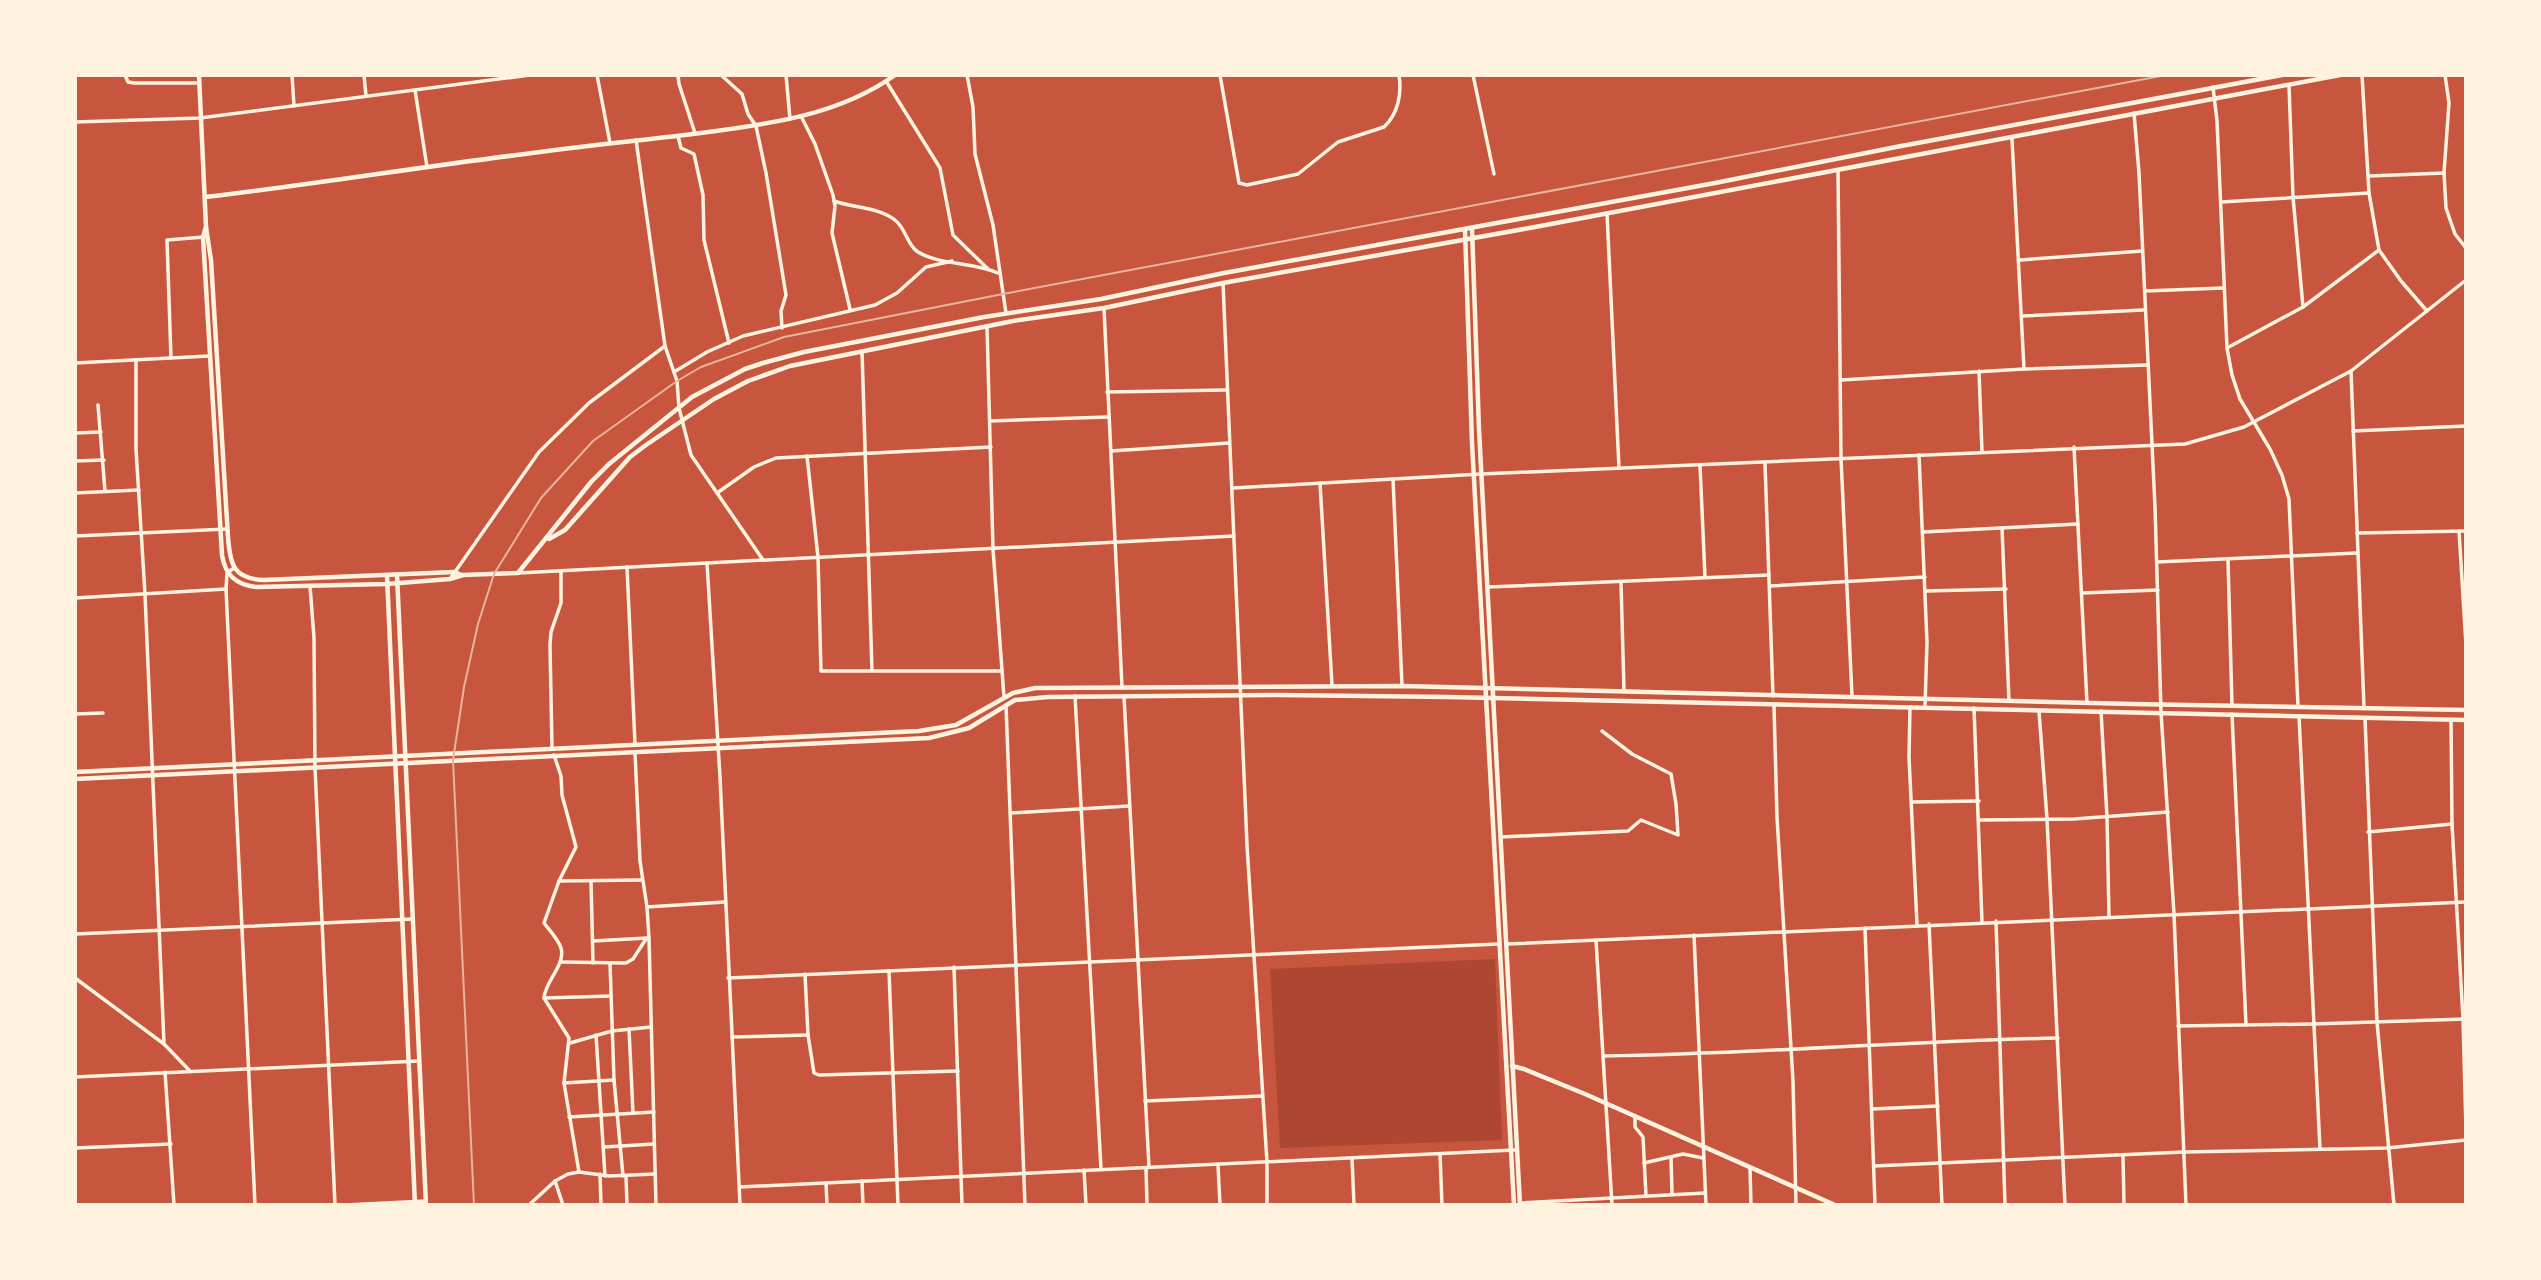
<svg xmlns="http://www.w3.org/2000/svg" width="2541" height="1280" viewBox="0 0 2541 1280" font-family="'Source Serif 4',serif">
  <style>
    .green { fill: #ae4732 }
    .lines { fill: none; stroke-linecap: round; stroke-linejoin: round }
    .minor { stroke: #fff3e0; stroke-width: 3.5 }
    .tertiary { stroke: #fff3e0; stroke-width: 4.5 }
    .secondary { stroke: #fff3e0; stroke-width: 4.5 }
    .rail { stroke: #e9b49f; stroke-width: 2 }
  </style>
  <rect width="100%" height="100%" fill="#c8553d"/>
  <polygon class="green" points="1495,959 1502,1140 1280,1148 1270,969"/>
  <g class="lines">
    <g class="minor">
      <polyline points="125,75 128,82 134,83 199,83"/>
      <polyline points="292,75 294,106"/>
      <polyline points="364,75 366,96"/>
      <polyline points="597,75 610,143"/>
      <polyline points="678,75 679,84 695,133"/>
      <polyline points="721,75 742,94 748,114 756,126 766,173 786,295 781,311 782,328"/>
      <polyline points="786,75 790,119"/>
      <polyline points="967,75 973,107 975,154 993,225 1006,313"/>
      <path d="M1220,75L1239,183L1247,185L1298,174L1338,142L1384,127C1398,114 1402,94 1399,75"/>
      <polyline points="1473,75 1494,174"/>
      <polyline points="2362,75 2369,193 2379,250 2401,281 2427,311"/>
      <polyline points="2445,75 2449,103 2444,173 2446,208 2455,234 2466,248"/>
      <polyline points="886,81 940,168 953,235 988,269"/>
      <polyline points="2289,85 2293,197 2303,307"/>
      <polyline points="2213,87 2217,121 2227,348 2232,375 2240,399 2270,449 2282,475 2289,499 2298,707"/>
      <polyline points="415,90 427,167"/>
      <polyline points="2134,113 2139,173 2155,507 2161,712 2174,914 2186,1205"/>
      <polyline points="801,116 815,144 833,195 835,206 832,233 850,309"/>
      <polyline points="75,122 200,118 530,75"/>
      <polyline points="678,136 681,148 694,154 703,195 704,240 729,343"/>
      <polyline points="2012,139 2024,369"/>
      <polyline points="636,140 665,346 677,381 679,408 691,455 763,560"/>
      <polyline points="1838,170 1841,458 1852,696"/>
      <polyline points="2369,176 2444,173"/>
      <path d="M834,201C853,208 880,207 896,221C906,229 907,245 918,252C939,265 973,262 998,273"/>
      <polyline points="2221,202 2369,193"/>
      <polyline points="1607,213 1619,468"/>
      <polyline points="2020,260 2142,251"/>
      <polyline points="1223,283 1247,845 1267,1162 1267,1205"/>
      <polyline points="2145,291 2223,288"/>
      <polyline points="1104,308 1122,687"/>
      <polyline points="2023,316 2143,310"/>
      <polyline points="987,327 993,549 1004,697"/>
      <polyline points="2227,348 2303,307 2379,250"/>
      <polyline points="862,351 872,671"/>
      <polyline points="171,358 167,240 204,237"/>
      <polyline points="136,360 136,449 145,594 164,1044"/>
      <polyline points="75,363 209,356"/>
      <polyline points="1979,371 1982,452"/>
      <polyline points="2351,371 2364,708"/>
      <polyline points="674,372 707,352 743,336 875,305 897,293 926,267 952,261"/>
      <polyline points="1841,380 2024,369 2147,365"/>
      <polyline points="1107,392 1226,390"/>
      <polyline points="98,405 105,491"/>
      <polyline points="990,421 1108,417"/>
      <polyline points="2353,431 2466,426"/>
      <polyline points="75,433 101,432"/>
      <polyline points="2074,447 2087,703"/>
      <polyline points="1111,451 1229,443"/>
      <polyline points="1919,455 1927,642 1925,707"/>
      <polyline points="807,456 818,557 821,671 1002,671"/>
      <polyline points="75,461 104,460"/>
      <polyline points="1765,463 1773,696"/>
      <polyline points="1700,465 1705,577"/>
      <polyline points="1393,479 1402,686"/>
      <polyline points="1320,483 1332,685"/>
      <polyline points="1233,488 1481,474 2185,444 2244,427 2351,371 2466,280"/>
      <polyline points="75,493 139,490"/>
      <polyline points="717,493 754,467 776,458 991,447"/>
      <polyline points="2002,528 2009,701"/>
      <polyline points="2459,531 2466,645"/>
      <polyline points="1923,532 2078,524"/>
      <polyline points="2357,533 2466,531"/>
      <polyline points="75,536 227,529"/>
      <polyline points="2228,560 2232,706"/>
      <polyline points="2157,562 2357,553"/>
      <polyline points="707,563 1234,536"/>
      <polyline points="627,567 635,744"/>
      <polyline points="234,568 227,573 226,589 255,1205"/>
      <polyline points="519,573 707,563 720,777 740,1205"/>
      <polyline points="450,579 539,452 589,403 665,346"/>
      <polyline points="1621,582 1624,691"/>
      <polyline points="310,586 314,638 315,768 335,1205"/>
      <polyline points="1770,586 1925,577"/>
      <polyline points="1488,587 1769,575"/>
      <polyline points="1926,591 2006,589"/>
      <polyline points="2082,593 2158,590"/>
      <polyline points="75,598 226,589"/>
      <polyline points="1075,696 1101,1169"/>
      <polyline points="1124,696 1149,1167"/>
      <polyline points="1006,705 1025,1205"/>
      <polyline points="1774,706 1777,817 1793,1081 1796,1205"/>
      <polyline points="1910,707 1909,757 1917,924"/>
      <polyline points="1974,708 1982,922"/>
      <polyline points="2039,711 2047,819 2065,1205"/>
      <polyline points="2101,711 2107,817 2109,917"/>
      <polyline points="75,714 103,713"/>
      <polyline points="2232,714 2246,1025"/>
      <polyline points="2299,716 2320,1149"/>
      <polyline points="2365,718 2377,1022 2394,1205"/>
      <polyline points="2451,720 2452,824 2463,1019 2466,1130"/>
      <polyline points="552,748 550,645 551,632 561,603 561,571"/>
      <polyline points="635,753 640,861 647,907 649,938 656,1205"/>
      <path d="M554,755L561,776L562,795L576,847L559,881L544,923C550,931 558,939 561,948C566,965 545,981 544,998L569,1038L564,1083L579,1172"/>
      <polyline points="1912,802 1979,801"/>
      <polyline points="1011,813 1129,806"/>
      <polyline points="1980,820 2074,819 2168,812"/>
      <polyline points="2368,832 2452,824"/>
      <polyline points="1501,837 1628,831 1641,820 1678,835 1676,804 1671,774 1632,754 1602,731"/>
      <polyline points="559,881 641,880"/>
      <polyline points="591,881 593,963"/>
      <polyline points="647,907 725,902"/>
      <polyline points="1996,921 2005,1205"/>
      <polyline points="1929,924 1942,1205"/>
      <polyline points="1865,928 1875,1205"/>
      <polyline points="75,934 412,919"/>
      <polyline points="1694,935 1706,1205"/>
      <polyline points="1596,940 1612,1205"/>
      <polyline points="593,941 647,938"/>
      <polyline points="1507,944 2466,902"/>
      <polyline points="560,962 626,963 633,959 646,939"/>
      <polyline points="610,963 614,1080 623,1176"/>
      <polyline points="954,967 962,1205"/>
      <polyline points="889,971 898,1205"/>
      <polyline points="805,974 808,1035 814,1073 819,1075 958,1071"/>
      <polyline points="75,978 164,1044 189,1070"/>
      <polyline points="728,978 1499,944"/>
      <polyline points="544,998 611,996"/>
      <polyline points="2178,1026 2313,1024 2466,1019"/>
      <polyline points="629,1029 633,1113"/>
      <polyline points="596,1035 605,1176"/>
      <polyline points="732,1037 808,1035"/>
      <polyline points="570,1043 612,1031 651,1027"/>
      <path d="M1604,1056C1755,1054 1906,1041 2058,1038"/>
      <polyline points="165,1072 174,1205"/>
      <polyline points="75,1077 419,1061"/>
      <polyline points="564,1083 614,1080"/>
      <polyline points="1145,1101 1262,1096"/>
      <polyline points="1872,1109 1938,1106"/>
      <polyline points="569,1117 654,1112"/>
      <polyline points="1635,1117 1635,1127 1643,1137 1646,1196"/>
      <polyline points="604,1147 654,1144"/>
      <polyline points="75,1148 171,1144"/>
      <polyline points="1440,1154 1442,1205"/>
      <polyline points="2123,1156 2124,1205"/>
      <polyline points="1671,1157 1672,1194"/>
      <polyline points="1352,1158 1354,1205"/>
      <polyline points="1644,1163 1683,1154 1703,1158"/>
      <polyline points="1218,1165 1220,1205"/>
      <polyline points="1874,1166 2184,1152 2387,1148 2466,1140"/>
      <polyline points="1146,1168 1147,1205"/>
      <polyline points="1750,1168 1751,1205"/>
      <polyline points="1084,1170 1086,1205"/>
      <polyline points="600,1174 601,1205"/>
      <polyline points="626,1176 627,1205"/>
      <polyline points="555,1181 563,1205"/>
      <polyline points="862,1181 863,1205"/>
      <polyline points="826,1183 827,1205"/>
      <polyline points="740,1187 1514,1150"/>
      <polyline points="1520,1203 1705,1193"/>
      <polyline points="345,1205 426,1201"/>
      <polyline points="529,1205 555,1181 568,1174 579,1172 609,1176 655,1174"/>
    </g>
    <g class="tertiary">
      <path d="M205,197C312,185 418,167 525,154C581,146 637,141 693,134C762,125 837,117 895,75"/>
      <polyline points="1472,228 1479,429 1520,1205"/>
      <polyline points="1465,229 1472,443 1514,1205"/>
      <polyline points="75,772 919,731 956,725 1013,693 1035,688 1402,686 2132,704 2466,710"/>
      <polyline points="75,779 929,738 969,728 1015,700 1048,697 1279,695 1447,697 2466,720"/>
      <polyline points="1512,1066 1524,1069 1585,1094 1835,1205"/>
    </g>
    <g class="secondary">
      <path d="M199,75L206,227L203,237L222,555C225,575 236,585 256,587L387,584L450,579L463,575L518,573L591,482L609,464L692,397L745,369L763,363L804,352L984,317L1101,299L1224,273L1715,183L1896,147L2282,75"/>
      <path d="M206,227L211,260L228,537C230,564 233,579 264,580L454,572L462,575"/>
      <polyline points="549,539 565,530 630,457 646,445 714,399 748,381 790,366 1013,321 1104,308 1223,283 1535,227 2340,75"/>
      <polyline points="397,575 426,1205"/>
      <polyline points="387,576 415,1205"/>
    </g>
    <polyline class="rail" points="474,1205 453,760 464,687 478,624 494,574 541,498 593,441 677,381 701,367 784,337 1003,294 2166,75"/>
  </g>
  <rect width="2541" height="1280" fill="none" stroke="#fff3e0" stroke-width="154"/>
</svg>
